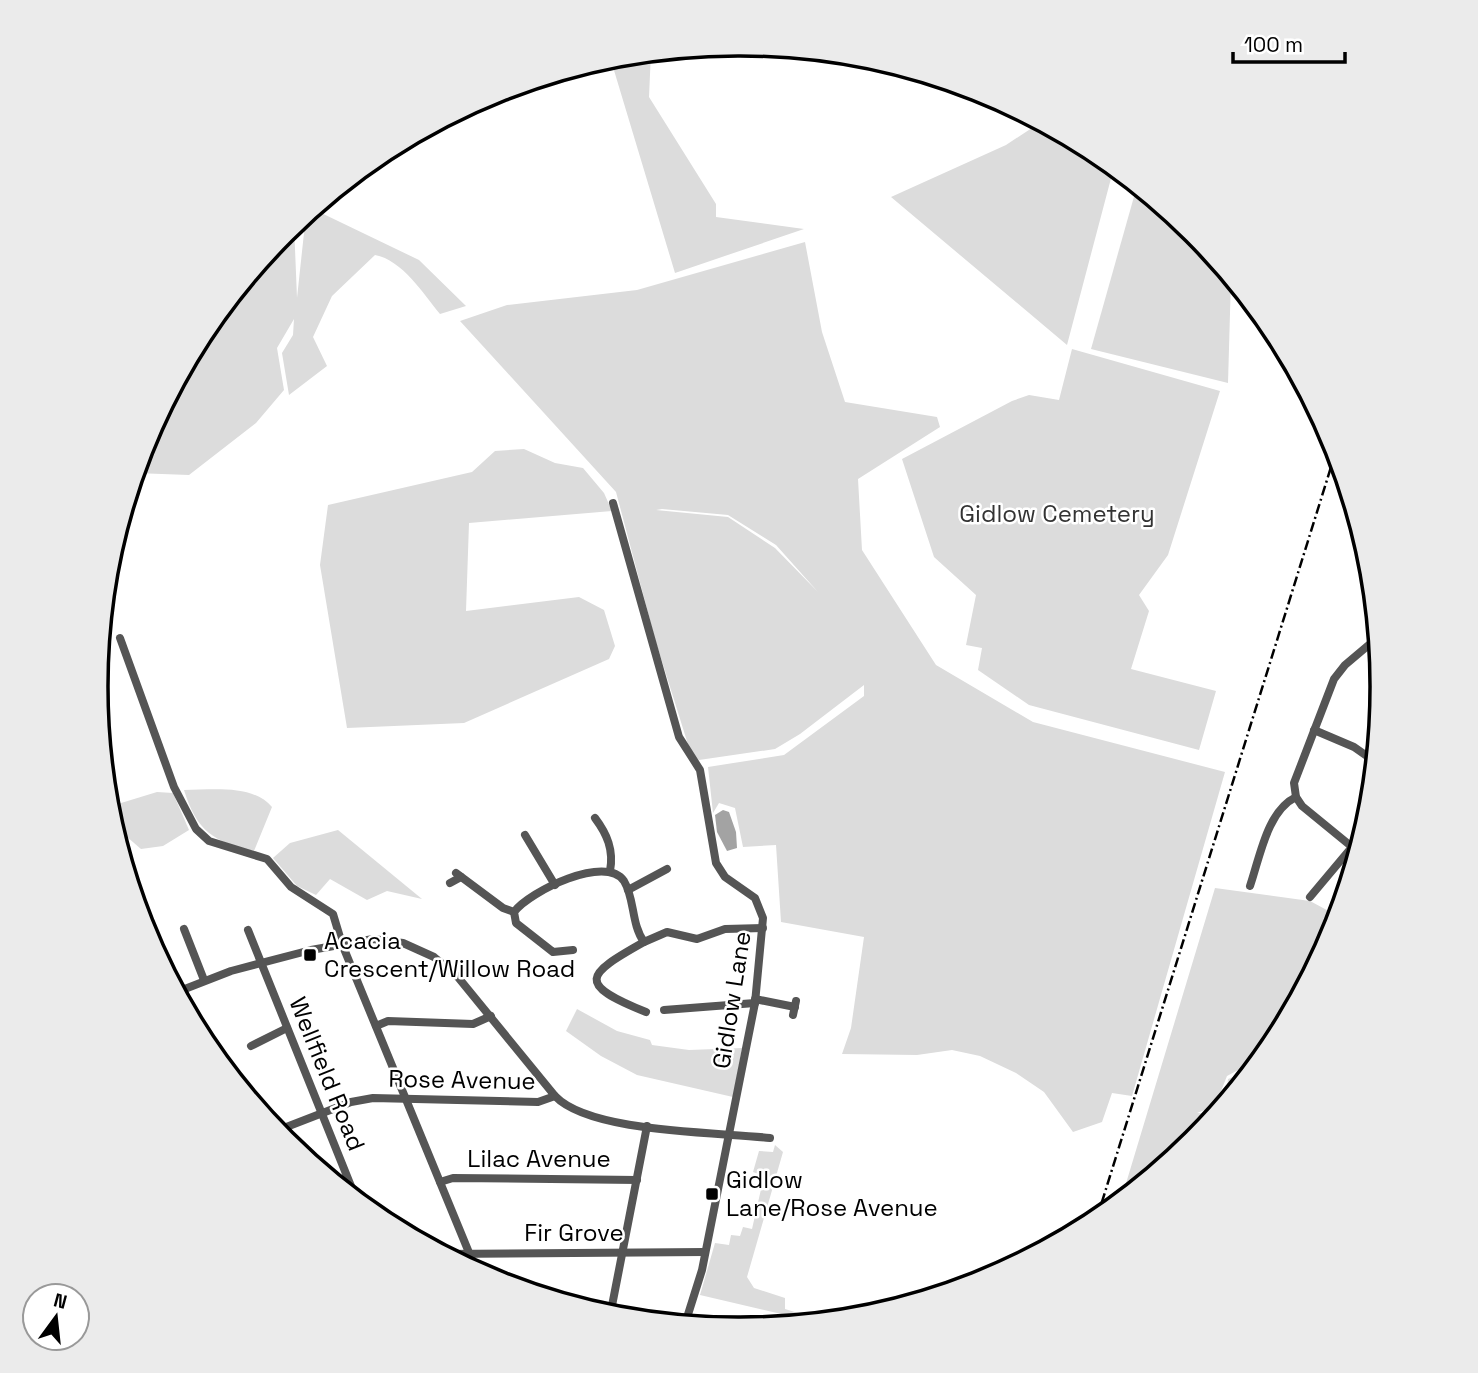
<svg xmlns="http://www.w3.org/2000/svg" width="1478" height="1373" viewBox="0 0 1478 1373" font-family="'Space Grotesk',sans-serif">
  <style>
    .green { fill: #dcdcdc; fill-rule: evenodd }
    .water { fill: #a3a3a3 }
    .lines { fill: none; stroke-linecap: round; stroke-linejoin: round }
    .minor { stroke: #555; stroke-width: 8 }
    .rail { stroke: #000; stroke-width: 2.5; stroke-dasharray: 10 3.5 2 3.5; stroke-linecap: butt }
    .poi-dot { fill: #000; stroke: #fff; stroke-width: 2.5 }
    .labels { text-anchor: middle; stroke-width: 5; stroke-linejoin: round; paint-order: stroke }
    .park-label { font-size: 24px; fill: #333; stroke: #fff }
    .poi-label { font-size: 24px; fill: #000; stroke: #fff; text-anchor: start }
    .street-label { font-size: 24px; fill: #000; stroke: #fff }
    .rim { fill: none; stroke: #000; stroke-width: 3.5 }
  </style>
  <rect width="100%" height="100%" fill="#fff"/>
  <g class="green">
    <polygon points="651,52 649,97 716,204 716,217 804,229 675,273 610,57"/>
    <polygon points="1041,122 1096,152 1114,167 1067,345 891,197 1006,145"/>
    <polygon points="1137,186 1194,232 1231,278 1228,383 1091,349"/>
    <path d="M313,209L419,260L466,306L440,314C423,293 402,260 375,255L332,296L313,337L327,366L289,395L282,353L293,335L294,319L277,348L284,390L256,423L189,475L135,473L145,440L205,329L294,224L297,298L304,233L302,218Z"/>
    <path d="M805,242L822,332L845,402L937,417L940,427L858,479L862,550L936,665L1033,722L1225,772L1132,1096L1112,1093L1102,1122L1073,1132L1044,1092L1016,1073L980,1056L952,1050L917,1055L842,1054L851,1028L864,937L781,922L776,845L743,847L735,808L719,803L713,813L708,767L784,755L864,696V685L800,734L775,749L699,760L691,754L655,639L616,492L460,321L507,305L637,290ZM662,509L728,515L776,545L818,592L775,548L728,517L656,510Z"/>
    <polygon points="1072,349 1220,391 1168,555 1139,595 1149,611 1131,669 1216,691 1199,750 1029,705 978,670 982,648 966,645 976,595 934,557 902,459 1012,401 1029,395 1059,400"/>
    <polygon points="524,449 555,463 583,468 604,493 612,511 469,523 466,611 579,597 604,610 615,646 609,659 464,723 347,728 320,565 328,505 472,472 495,451"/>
    <path d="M184,790C212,790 253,784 272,807L254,851C213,841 197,832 184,790Z"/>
    <polygon points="157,792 173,793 189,830 163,846 141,849 119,830 108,807"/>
    <polygon points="338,830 422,899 387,891 367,900 330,879 316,895 297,886 273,858 290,843"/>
    <path d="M1215,888L1310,901L1338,916L1333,933L1273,1044L1194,1140L1192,1124L1190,1144L1121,1200ZM1253,1062L1243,1073L1228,1079C1227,1093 1221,1105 1210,1114L1197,1113L1215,1106L1227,1076Z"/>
    <polygon points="577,1009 617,1031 650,1040 652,1045 689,1050 742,1048 733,1097 637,1075 601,1056 566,1031"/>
    <polygon points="775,1145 783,1152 747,1277 754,1288 785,1298 785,1309 808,1316 807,1320 700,1295 715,1243 729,1245 731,1235 740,1236 743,1227 752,1229 764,1176 753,1172 759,1151 773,1152"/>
  </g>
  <polygon class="water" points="723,810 729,812 736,832 737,848 727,851 717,832 715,815"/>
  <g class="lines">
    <g class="minor">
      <polyline points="613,503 679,737 700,770 716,863 725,877 755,898 763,918 755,1003 702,1270 685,1324"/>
      <polyline points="120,638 174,787 196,829 209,841 267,859 291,887 333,914 342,944 477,1272"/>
      <polyline points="1314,730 1354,747 1374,761"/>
      <path d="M595,818C607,834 614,850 610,871"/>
      <polyline points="525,835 555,885"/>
      <polyline points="1357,851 1302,806 1296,797 1294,783 1334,679 1345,665 1377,638"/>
      <polyline points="456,873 503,908 514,912"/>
      <polyline points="450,883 461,877"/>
      <path d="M1250,886C1260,857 1267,811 1296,797"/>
      <polyline points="628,890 667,869"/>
      <polyline points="1310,897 1352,847"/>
      <polyline points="184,929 204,980"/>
      <polyline points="248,930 357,1201"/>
      <path d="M644,942C585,975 576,984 646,1012"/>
      <path d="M573,950L553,952L516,923L514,912C530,891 606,854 624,881C635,899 631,924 644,942L667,932L697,939L725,929L763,928"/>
      <path d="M177,992L231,971L311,950L373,939L403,943L434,957L457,976L555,1096C590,1133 718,1132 770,1138"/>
      <polyline points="755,999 795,1007"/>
      <polyline points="664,1010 755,1003"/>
      <polyline points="793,1015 796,1001"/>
      <polyline points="376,1026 388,1021 473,1024 491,1016"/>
      <polyline points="251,1046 287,1028"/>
      <polyline points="276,1131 351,1102 373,1098 538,1102 555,1096"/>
      <polyline points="440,1182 453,1178 637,1180"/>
      <polyline points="443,1254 705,1252"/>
      <polyline points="610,1316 647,1126"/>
    </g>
    <polyline class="rail" points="1096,1221 1336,451"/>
  </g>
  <g class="poi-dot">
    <rect x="303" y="948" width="14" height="14" rx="3.5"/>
    <rect x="705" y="1187" width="14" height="14" rx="3.5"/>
  </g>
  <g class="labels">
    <g class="park-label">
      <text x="1057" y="522">Gidlow Cemetery</text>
    </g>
    <g class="poi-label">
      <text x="324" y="949">Acacia<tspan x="324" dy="28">Crescent/Willow Road</tspan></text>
      <text x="726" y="1188">Gidlow<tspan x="726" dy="28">Lane/Rose Avenue</tspan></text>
    </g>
    <g class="street-label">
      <text transform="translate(732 1000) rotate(-81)" y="8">Gidlow Lane</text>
      <text transform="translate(327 1074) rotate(68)" y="8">Wellfield Road</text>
      <text transform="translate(462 1080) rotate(1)" y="8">Rose Avenue</text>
      <text x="539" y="1167">Lilac Avenue</text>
      <text x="574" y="1241">Fir Grove</text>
    </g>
  </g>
  <path d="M0 0H1478V1373H0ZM738 56H740A630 630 0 0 1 1370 686V687A630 630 0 0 1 740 1317H738A630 630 0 0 1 108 687V686A630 630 0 0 1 738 56Z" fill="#ebebeb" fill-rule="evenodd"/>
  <path class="rim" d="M738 56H740A630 630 0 0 1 1370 686V687A630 630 0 0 1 740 1317H738A630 630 0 0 1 108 687V686A630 630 0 0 1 738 56Z"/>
  <g transform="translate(56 1317) rotate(15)"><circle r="33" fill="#ffffff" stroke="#999999" stroke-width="2"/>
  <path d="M0-5L12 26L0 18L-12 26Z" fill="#000000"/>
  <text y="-10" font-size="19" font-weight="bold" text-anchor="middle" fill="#000000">N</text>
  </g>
  <path d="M1233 52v10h112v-10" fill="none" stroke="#000000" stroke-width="3.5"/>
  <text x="1244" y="52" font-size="21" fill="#000000" stroke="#ffffff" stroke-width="5" paint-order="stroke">100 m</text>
</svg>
